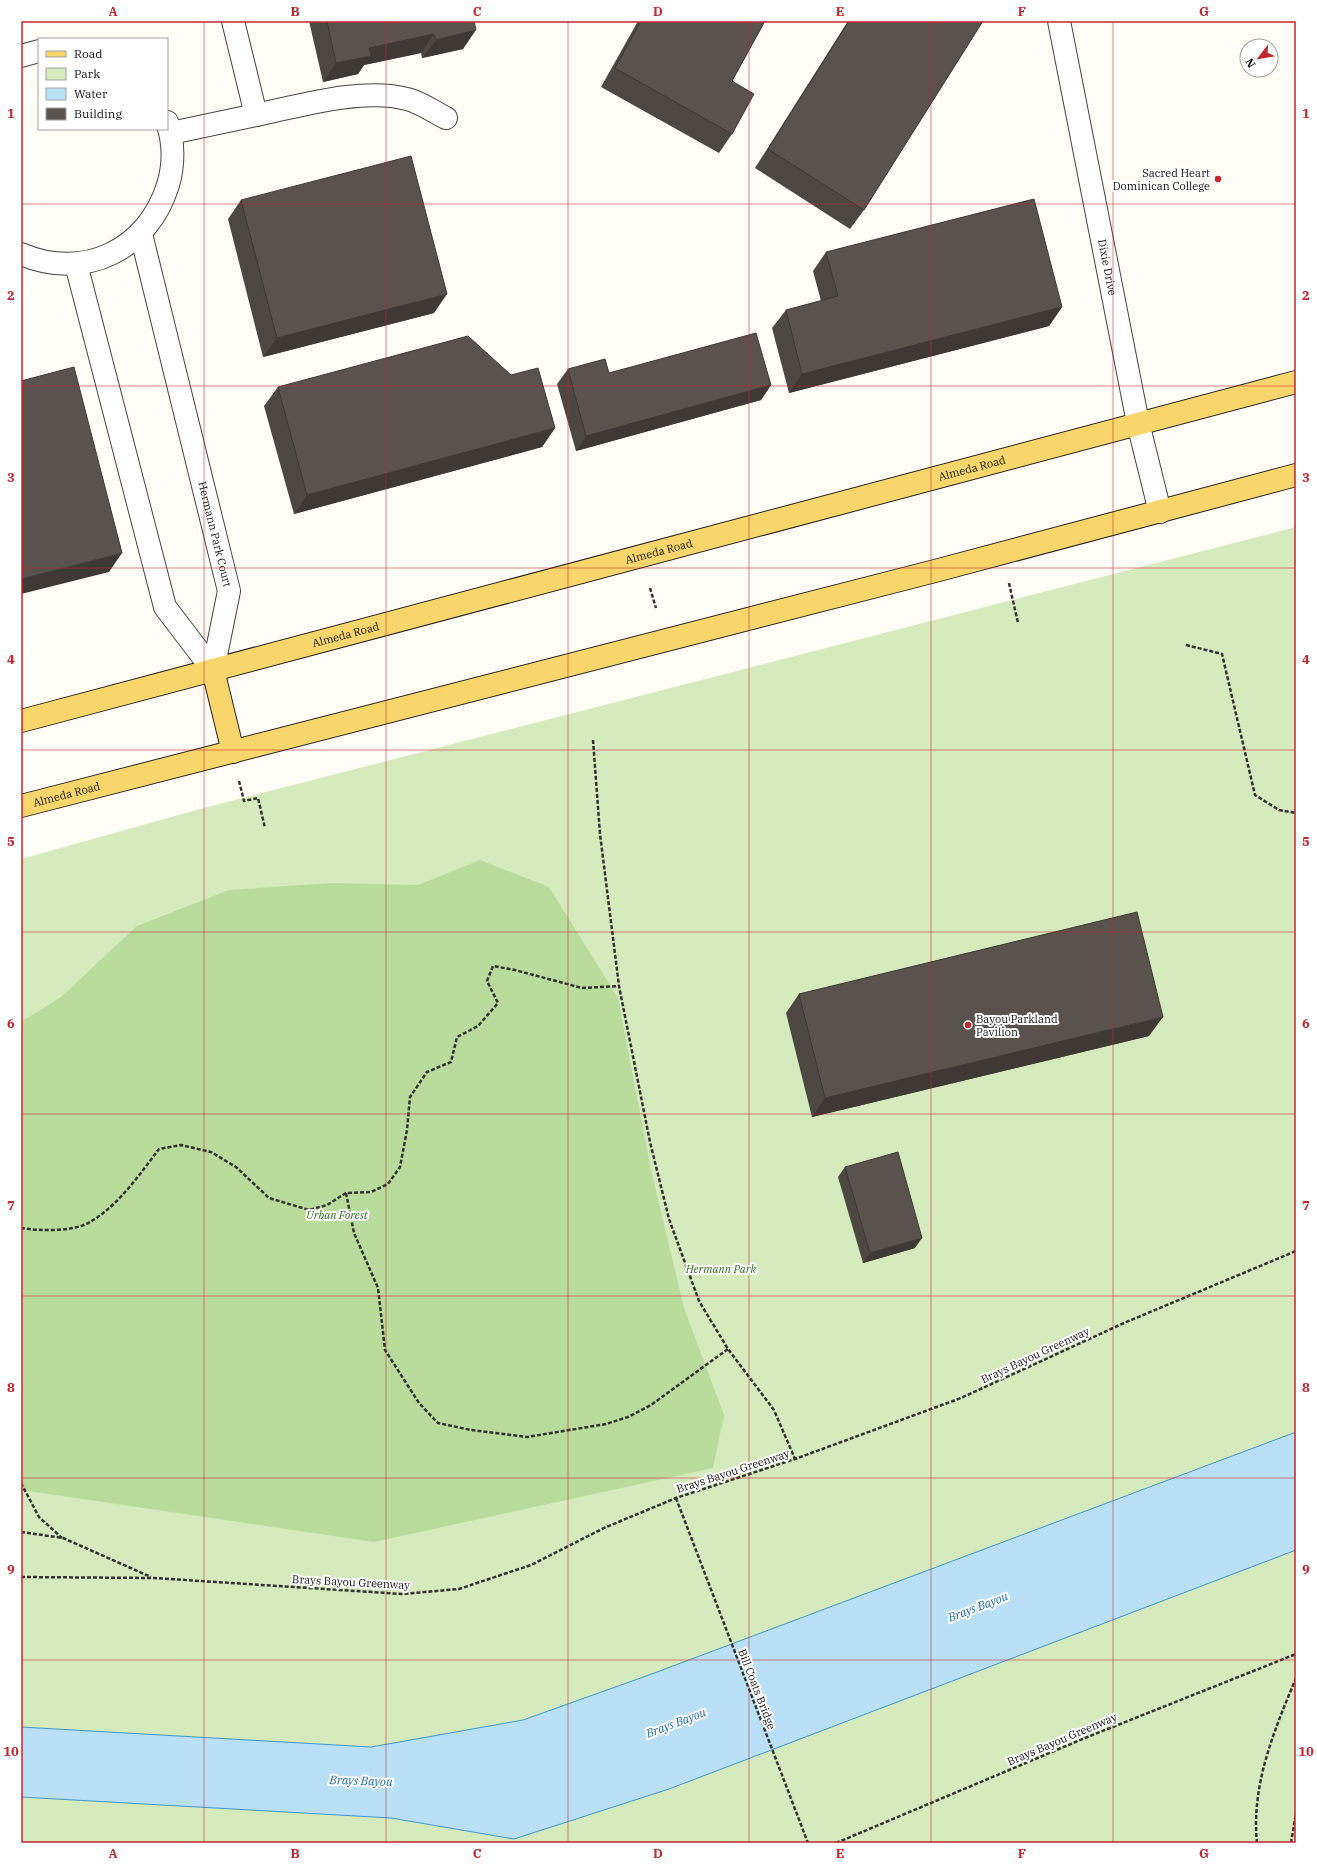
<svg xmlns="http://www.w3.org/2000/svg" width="1317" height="1864" viewBox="0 0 1317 1864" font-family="'IBM Plex Serif',serif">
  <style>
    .green { fill: #d5ebbd }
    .forest { fill: #b9dc9c }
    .water { fill: #b9e0f7; stroke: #3f96cf }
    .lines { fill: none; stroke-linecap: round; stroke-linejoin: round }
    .minor-casing { stroke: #444; stroke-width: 24 }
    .major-casing { stroke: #222; stroke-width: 24 }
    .path { stroke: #333; stroke-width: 2.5; stroke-dasharray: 4 2; stroke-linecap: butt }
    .minor { stroke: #fff; stroke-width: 22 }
    .major { stroke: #f9d66b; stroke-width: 22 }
    .wall { fill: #4d4742 }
    .shaded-wall { fill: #3f3936 }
    .building { fill: #5a524d; stroke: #3f3936 }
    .grid { fill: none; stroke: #c4262e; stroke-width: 1; stroke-opacity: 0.55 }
    .poi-dot { fill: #c4262e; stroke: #fff; stroke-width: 1.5 }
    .labels { text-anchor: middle; stroke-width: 4; stroke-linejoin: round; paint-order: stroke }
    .poi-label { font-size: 11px; fill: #111; stroke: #fff; text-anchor: end }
    .street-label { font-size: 11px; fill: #111; stroke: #fff }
    .park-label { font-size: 11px; font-style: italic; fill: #2f6b1f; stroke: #fff }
    .water-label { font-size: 12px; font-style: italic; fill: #1768a6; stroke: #fff }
    .neatline { fill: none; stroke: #c4262e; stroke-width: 1.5 }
    .grid-label { font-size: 13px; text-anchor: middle; font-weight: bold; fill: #c4262e }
  </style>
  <rect width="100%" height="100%" fill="#fffdf5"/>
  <polygon class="green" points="1296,527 1296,1843 21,1843 21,859 200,809"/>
  <polygon class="forest" points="480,860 549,887 618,998 651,1170 684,1308 724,1415 713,1468 374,1542 21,1490 21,1022 61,997 137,926 229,890 333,883 418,885"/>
  <polygon class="water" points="1296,1432 1296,1550 669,1789 514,1839 391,1818 21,1797 21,1727 371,1747 523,1720 649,1675"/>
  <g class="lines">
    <defs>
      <g id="minor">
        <path id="s1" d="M1059,21L1138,423L1160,512"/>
        <polyline points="21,56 39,51"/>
        <path d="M256,115C299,106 364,87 407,99C420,102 434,112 446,118"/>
        <polyline points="171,133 256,115 233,21"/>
        <path id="s2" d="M141,234L229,591L213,670"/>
        <path d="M21,254C84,281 148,250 168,185C174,165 174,142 167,122"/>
        <polyline points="76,264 165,607 213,670"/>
      </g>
      <g id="major">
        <polyline points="213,670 233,752"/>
        <path id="s3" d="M21,721L1296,382"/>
        <path id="s4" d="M21,806L935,571L1296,475"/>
      </g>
    </defs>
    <use href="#minor" class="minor-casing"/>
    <use href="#major" class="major-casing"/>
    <g class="path">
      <polyline points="1009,583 1018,623"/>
      <polyline points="650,588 656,608"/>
      <polyline points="1186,645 1222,654 1255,795 1279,810 1296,813"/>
      <polyline points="593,740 600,834 619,986 650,1142 669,1219 699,1301 728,1349 774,1410 795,1459"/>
      <polyline points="239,781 244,801 258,798 265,828"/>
      <polyline points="346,1193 354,1233 378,1288 385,1350 419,1403 438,1423 471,1430 527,1437 606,1424 628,1417 651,1405 728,1349"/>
      <path d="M21,1228C39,1231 74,1232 90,1222C118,1206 140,1174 159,1149L181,1145L211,1152L236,1167L269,1198L309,1210L327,1205L346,1193L371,1192L388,1184L400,1167L407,1130L410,1097L427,1072L451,1062L457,1037L478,1026L498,1003L487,981L493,966L515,970L582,988L619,986"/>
      <polyline points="21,1483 39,1517 62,1538"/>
      <polyline points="676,1498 808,1843"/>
      <polyline points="21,1532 63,1538 151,1577"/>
      <polyline points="21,1577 154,1578 402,1594 459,1589 531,1565 604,1528 676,1498 795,1459 961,1398 1124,1323 1296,1251"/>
      <polyline points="836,1843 1085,1738 1296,1654"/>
      <path d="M1257,1843C1251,1785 1274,1731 1296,1678"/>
      <polyline points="1291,1843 1296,1813"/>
    </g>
    <use href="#minor" class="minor"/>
    <use href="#major" class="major"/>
  </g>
  <g class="wall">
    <polygon points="309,21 474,21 463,49 422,58 421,53 364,65 358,74 323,82"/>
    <polygon points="638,21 765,21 732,81 732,134 719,153 601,87"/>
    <polygon points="848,21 983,21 864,210 850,229 755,168"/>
    <polygon points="241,200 434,313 263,357 228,219"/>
    <polygon points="826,252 1062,307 1049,326 789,393 772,328 786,310 821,301 813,271"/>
    <polygon points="568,369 609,373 771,385 761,400 576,451 557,384"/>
    <polygon points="278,387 555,428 542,447 294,514 264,406"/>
    <polygon points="799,994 1149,1036 812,1117 786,1013"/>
    <polygon points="845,1167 915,1248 863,1263 838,1177"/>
  </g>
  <g class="shaded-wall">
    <polygon points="476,30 463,49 422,58 436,40"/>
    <polygon points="434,34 421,53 364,65 358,74 323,82 336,63 369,48"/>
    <polygon points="447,294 434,313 263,357 277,338"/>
    <polygon points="1062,307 1049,326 789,393 802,374"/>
    <polygon points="771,385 761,400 576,451 586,436"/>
    <polygon points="555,428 542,447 294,514 307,495"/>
    <polygon points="122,553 109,572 21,594 21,579"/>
    <polygon points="1163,1017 1149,1036 812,1117 825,1098"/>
    <polygon points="922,1238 915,1248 863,1263 870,1253"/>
  </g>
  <g class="building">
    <polygon points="327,21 474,21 476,30 436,40 434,34 369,48 371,56 336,63"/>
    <polygon points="641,21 765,21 732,81 754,94 732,134 615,68"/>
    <polygon points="849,21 983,21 864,210 768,149"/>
    <polygon points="411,156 447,294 277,338 241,200"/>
    <polygon points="1034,199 1062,307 802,374 786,310 838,296 826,252"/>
    <polygon points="756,333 771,385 586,436 568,369 605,359 609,373"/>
    <polygon points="468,336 511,375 538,368 555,428 307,495 278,387"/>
    <polygon points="74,367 122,553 21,579 21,381"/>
    <polygon points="1137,912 1163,1017 825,1098 799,994"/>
    <polygon points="898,1152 922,1238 870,1253 845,1167"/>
  </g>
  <path class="grid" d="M204,21V1843M386,21V1843M568,21V1843M749,21V1843M931,21V1843M1113,21V1843M21,204H1296M21,386H1296M21,568H1296M21,750H1296M21,932H1296M21,1114H1296M21,1296H1296M21,1478H1296M21,1660H1296"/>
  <g class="poi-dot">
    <circle cx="1218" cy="179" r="4"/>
    <circle cx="968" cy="1025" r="4"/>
  </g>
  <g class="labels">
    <g class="poi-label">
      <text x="1210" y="177">Sacred Heart<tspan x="1210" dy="13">Dominican College</tspan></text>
      <text x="976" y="1023" text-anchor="start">Bayou Parkland<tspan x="976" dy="13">Pavilion</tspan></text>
    </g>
    <g class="street-label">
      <text dy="4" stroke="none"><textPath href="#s1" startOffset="251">Dixie Drive</textPath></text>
      <text dy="4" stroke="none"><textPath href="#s3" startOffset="984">Almeda Road</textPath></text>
      <text dy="4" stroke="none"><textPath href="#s2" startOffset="309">Hermann Park Court</textPath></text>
      <text dy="4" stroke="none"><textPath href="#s3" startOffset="660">Almeda Road</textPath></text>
      <text dy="4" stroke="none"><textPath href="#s3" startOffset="336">Almeda Road</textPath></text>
      <text dy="4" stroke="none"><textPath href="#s4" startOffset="47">Almeda Road</textPath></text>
      <text transform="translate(1035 1355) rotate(-25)" y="4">Brays Bayou Greenway</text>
      <text transform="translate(733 1471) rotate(-18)" y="4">Brays Bayou Greenway</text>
      <text transform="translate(351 1582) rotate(3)" y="4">Brays Bayou Greenway</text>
      <text transform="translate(757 1689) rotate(69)" y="4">Bill Coats Bridge</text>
      <text transform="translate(1062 1739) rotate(-23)" y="4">Brays Bayou Greenway</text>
    </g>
    <g class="park-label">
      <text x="337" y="1219">Urban Forest</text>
      <text x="721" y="1273">Hermann Park</text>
    </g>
    <g class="water-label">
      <text transform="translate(978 1607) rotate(-21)" y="4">Brays Bayou</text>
      <text transform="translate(676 1723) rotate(-21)" y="4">Brays Bayou</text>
      <text transform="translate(361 1781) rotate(2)" y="4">Brays Bayou</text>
    </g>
  </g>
  <rect width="1317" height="1864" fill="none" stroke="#ffffff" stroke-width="44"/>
  <rect x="38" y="38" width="130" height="92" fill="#ffffff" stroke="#a0a0a0"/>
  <rect x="46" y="51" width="20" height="6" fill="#f9d66b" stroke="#a0a0a0"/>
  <text x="74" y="58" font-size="12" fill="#111111">Road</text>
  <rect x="46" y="68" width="20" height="12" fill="#d5ebbd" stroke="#a0a0a0"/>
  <text x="74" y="78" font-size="12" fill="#111111">Park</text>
  <rect x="46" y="88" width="20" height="12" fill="#b9e0f7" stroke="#a0a0a0"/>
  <text x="74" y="98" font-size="12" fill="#111111">Water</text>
  <rect x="46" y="108" width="20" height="12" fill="#5a524d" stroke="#a0a0a0"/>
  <text x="74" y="118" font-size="12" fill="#111111">Building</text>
  <g transform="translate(1259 58) rotate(239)"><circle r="19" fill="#ffffff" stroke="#a0a0a0"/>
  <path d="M0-3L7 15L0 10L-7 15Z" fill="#c4262e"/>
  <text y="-6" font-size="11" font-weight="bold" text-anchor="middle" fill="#111111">N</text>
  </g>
  <rect x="22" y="22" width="1273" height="1820" class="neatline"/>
  <g class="grid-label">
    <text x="113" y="16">A</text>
    <text x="295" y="16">B</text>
    <text x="477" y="16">C</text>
    <text x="658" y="16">D</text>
    <text x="840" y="16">E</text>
    <text x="1022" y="16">F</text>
    <text x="1204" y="16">G</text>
    <text x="11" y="118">1</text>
    <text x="1306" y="118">1</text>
    <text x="11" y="300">2</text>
    <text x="1306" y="300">2</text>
    <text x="11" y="482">3</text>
    <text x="1306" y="482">3</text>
    <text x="11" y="664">4</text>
    <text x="1306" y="664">4</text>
    <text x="11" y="846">5</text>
    <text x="1306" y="846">5</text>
    <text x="11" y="1028">6</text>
    <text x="1306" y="1028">6</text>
    <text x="11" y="1210">7</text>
    <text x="1306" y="1210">7</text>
    <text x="11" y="1392">8</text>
    <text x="1306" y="1392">8</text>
    <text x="11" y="1574">9</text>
    <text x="1306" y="1574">9</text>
    <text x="11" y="1756">10</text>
    <text x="1306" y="1756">10</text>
    <text x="113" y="1858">A</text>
    <text x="295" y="1858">B</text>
    <text x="477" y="1858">C</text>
    <text x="658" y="1858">D</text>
    <text x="840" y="1858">E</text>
    <text x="1022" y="1858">F</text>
    <text x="1204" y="1858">G</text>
  </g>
</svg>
